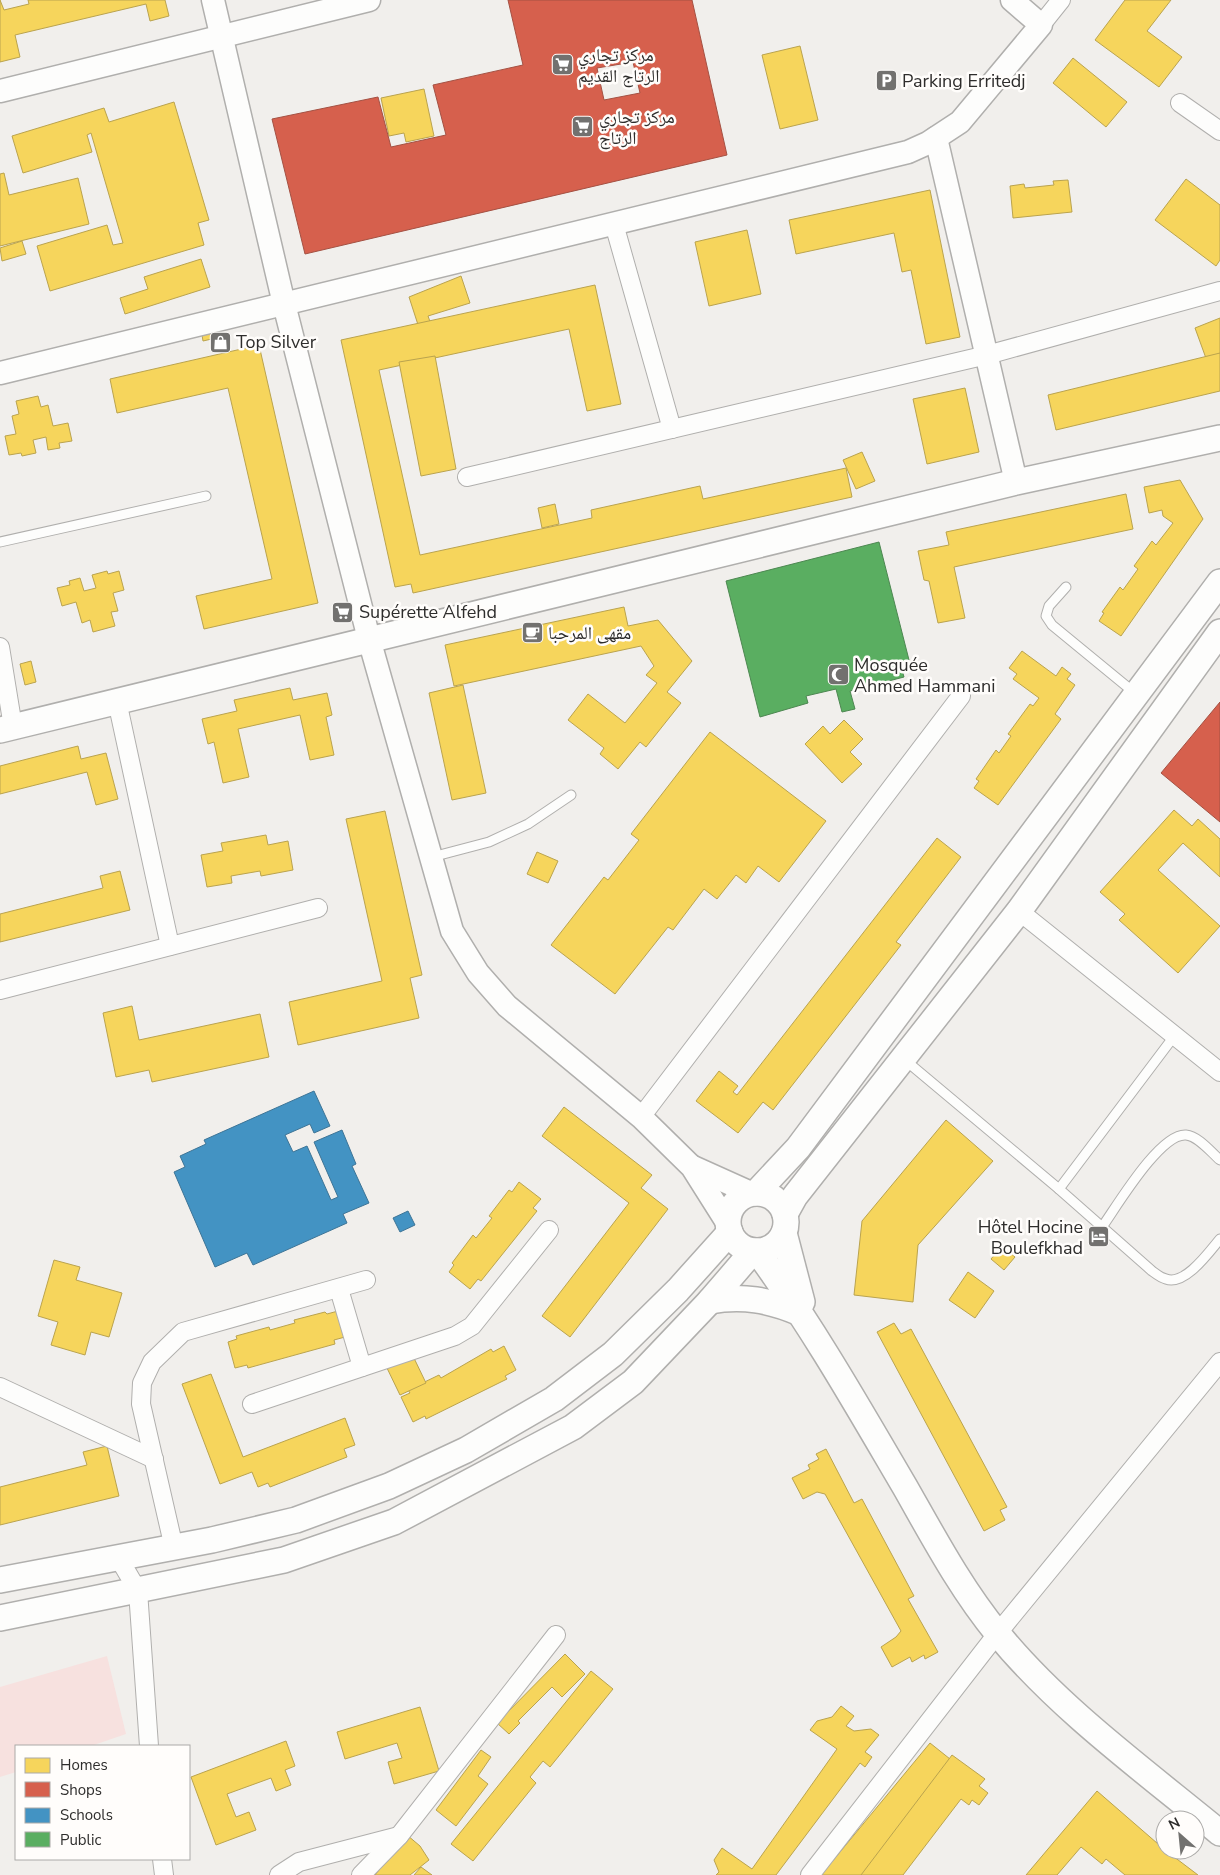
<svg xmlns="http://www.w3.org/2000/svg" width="1220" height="1875" viewBox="0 0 1220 1875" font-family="'Nunito Sans','Noto Naskh Arabic',sans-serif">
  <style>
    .green { fill: #f7e1df }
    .homes { fill: #f6d55c; stroke: #baa34e }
    .shops { fill: #d6604d; stroke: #a45143; fill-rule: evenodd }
    .schools { fill: #4393c3; stroke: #3d7496 }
    .public { fill: #5aae61; stroke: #4d8751 }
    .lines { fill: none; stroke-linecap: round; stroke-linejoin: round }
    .service-casing { stroke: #b0afad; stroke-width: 11 }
    .minor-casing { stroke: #b0afad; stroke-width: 20 }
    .tertiary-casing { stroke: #b0afad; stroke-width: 25 }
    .secondary-casing { stroke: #b0afad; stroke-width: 28 }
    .service { stroke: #fdfdfc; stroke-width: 9 }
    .minor { stroke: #fdfdfc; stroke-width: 18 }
    .tertiary { stroke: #fdfdfc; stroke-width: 22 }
    .secondary { stroke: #fdfdfc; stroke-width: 25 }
    .labels { text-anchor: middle; stroke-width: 5; stroke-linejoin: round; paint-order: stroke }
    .poi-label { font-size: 18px; fill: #2e2d2c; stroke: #fffdfb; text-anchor: start }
  </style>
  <rect width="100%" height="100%" fill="#f1efec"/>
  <polygon class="green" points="107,1656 126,1734 91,1746 16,1746 16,1772 0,1777 0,1687"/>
  <g class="homes">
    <polygon points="0,0 4,10 29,4 28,0 165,0 169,16 150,21 146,4 15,35 20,57 0,62"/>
    <polygon points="1125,0 1171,0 1147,31 1182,57 1159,87 1095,40"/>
    <polygon points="800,46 818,120 780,129 762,55"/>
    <polygon points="1073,58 1127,102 1106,127 1053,83"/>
    <polygon points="424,89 434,136 406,142 404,133 389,136 381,98"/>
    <polygon points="174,102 209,220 198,223 204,245 50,291 37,246 107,225 113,245 123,243 91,133 87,135 92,152 23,173 12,136 104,108 109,122"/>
    <polygon points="4,173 9,195 78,178 89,224 0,246 0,174"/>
    <polygon points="1186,179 1220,205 1220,260 1216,266 1155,220"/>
    <polygon points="1068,180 1072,212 1013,218 1010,186 1024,184 1025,188 1054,185 1053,181"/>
    <polygon points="930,190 960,337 926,344 911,270 902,272 894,233 796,254 789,220"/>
    <polygon points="747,230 761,294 709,306 695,242"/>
    <polygon points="22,241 26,254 2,261 0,248"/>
    <polygon points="201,259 210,287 125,314 120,298 148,289 144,277"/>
    <polygon points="461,276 470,303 428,316 433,330 421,334 409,297"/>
    <polygon points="595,285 621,404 587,411 569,329 379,370 420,555 592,518 591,510 700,486 703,499 846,468 852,497 413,593 411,584 395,587 341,340"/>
    <polygon points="1220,318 1220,356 1207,361 1195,328"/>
    <polygon points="213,327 216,338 203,341 201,329"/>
    <polygon points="259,345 318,603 204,629 196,596 272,579 228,388 117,413 110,379"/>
    <polygon points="1220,353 1220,391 1056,430 1048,395"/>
    <polygon points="435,356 456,469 421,476 399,362"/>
    <polygon points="965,388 979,452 927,464 913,399"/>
    <polygon points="38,396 41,407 48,405 53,426 68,423 72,441 59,443 60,448 48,450 46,437 33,440 36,453 22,456 21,453 9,455 5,436 16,434 12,416 19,414 16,401"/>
    <polygon points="862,452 875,481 856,489 843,460"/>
    <polygon points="1180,480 1203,519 1121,636 1099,621 1104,613 1102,612 1120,587 1123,590 1138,569 1134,566 1152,541 1156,545 1173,523 1163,516 1162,510 1149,513 1144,487"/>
    <polygon points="1126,494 1133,529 954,567 965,618 938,623 929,581 924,580 918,551 949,545 946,532"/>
    <polygon points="555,504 559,524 542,528 538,508"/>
    <polygon points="107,571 108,574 119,571 124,590 113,593 118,611 111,612 115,626 93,632 90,620 82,623 76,602 62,606 57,588 70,585 69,581 80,578 84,591 96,588 92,575"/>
    <polygon points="624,607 628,626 658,620 692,661 667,692 681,703 646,747 640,742 618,769 600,754 604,748 568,720 588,694 625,723 657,683 646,675 654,666 641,646 454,686 445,645"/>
    <polygon points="1022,651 1056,676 1062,667 1071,674 1067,679 1075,685 1055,714 1061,719 998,805 974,788 979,781 976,779 996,750 999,753 1011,736 1008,734 1030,704 1033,706 1039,698 1013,679 1017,674 1009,668"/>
    <polygon points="31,661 36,682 25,685 20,664"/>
    <polygon points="463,685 486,793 452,800 429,693"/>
    <polygon points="290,688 293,700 327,693 332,715 326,717 334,755 310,760 300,715 238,729 249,777 223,783 214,742 208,744 202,719 237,711 234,700"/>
    <polygon points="844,720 863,739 850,752 862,764 842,783 805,744 823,726 830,734"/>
    <polygon points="710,732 826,821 779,882 758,866 746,883 736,875 717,899 704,889 673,930 668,927 615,994 551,945 604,877 608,880 639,840 631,834"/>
    <polygon points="78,746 81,759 106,753 118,799 96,805 87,772 0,794 0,766"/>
    <polygon points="1174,810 1192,826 1198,819 1220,839 1220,877 1183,843 1158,870 1220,926 1178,973 1119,920 1125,914 1100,892"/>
    <polygon points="385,811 422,975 410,978 419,1018 298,1045 289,1002 382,981 346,819"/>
    <polygon points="266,835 268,845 288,841 293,870 261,876 260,871 231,876 232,883 207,887 201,855 223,851 221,843"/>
    <polygon points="937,838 961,857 896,942 901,945 773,1110 763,1102 738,1133 696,1101 719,1071 738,1086 733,1092 737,1095"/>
    <polygon points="537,852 558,861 548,883 527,874"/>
    <polygon points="120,871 130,910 0,942 0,914 103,888 100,876"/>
    <polygon points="132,1006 139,1040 260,1014 269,1057 152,1082 149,1070 116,1077 103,1013"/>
    <polygon points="564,1107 652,1175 641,1188 668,1209 570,1337 542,1316 629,1203 542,1136"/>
    <polygon points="946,1120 993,1161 918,1245 913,1302 854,1295 862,1221"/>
    <polygon points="519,1182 541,1199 533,1208 537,1211 481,1281 478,1279 470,1289 449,1272 454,1265 452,1263 473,1235 476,1238 492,1218 489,1216 509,1190 512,1192"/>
    <polygon points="1002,1246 1015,1257 1004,1270 991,1259"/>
    <polygon points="54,1260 80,1267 76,1280 122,1293 109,1337 91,1332 85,1355 51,1345 58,1322 38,1316"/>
    <polygon points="968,1272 994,1291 975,1318 949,1300"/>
    <polygon points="338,1311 345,1337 334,1340 335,1344 248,1368 247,1365 235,1368 228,1342 237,1339 236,1336 269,1327 270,1330 295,1323 294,1320 325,1312 327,1314"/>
    <polygon points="894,1323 901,1334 911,1329 1007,1507 1000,1510 1005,1520 984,1531 877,1332"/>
    <polygon points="504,1346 516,1370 505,1376 507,1379 426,1419 425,1416 413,1422 401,1397 410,1393 408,1390 439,1375 441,1378 491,1349 493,1352"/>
    <polygon points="412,1354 426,1383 400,1395 386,1366"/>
    <polygon points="211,1374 243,1457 345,1418 355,1445 344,1449 347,1457 270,1487 268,1483 258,1487 252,1472 220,1484 182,1384"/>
    <polygon points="107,1446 119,1496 0,1525 0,1487 87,1465 83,1452"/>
    <polygon points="826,1449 854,1503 862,1499 914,1596 908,1599 938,1652 925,1659 924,1655 912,1662 910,1657 892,1667 881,1647 896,1637 901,1631 825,1494 817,1492 803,1499 792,1478 810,1469 808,1465 819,1459 816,1454"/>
    <polygon points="565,1654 585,1674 562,1697 552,1687 518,1721 520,1723 509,1734 497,1723"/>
    <polygon points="591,1671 613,1689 550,1767 543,1761 530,1777 536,1783 473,1861 451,1844"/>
    <polygon points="841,1706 854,1716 846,1726 854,1731 871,1729 879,1735 865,1752 872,1757 865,1767 860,1763 776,1875 716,1875 719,1872 714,1860 722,1848 752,1869 837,1749 810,1730 817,1721 832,1717"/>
    <polygon points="420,1707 439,1771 394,1784 388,1762 402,1758 397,1743 345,1759 337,1732"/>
    <polygon points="286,1741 295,1766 285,1770 291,1785 276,1791 271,1778 227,1794 236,1817 249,1812 256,1830 216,1845 191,1777"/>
    <polygon points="930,1743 955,1763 862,1875 821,1875"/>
    <polygon points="481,1750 491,1757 478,1776 488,1784 456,1826 436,1810"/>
    <polygon points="952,1755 985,1779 979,1786 988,1793 979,1805 972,1800 969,1805 961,1799 903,1875 861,1875"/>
    <polygon points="1097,1791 1165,1850 1198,1875 1125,1875 1106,1859 1102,1864 1081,1847 1057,1875 1026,1875"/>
    <polygon points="407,1835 420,1846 429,1860 410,1875 375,1875"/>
    <polygon points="421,1867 432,1875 414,1875"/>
  </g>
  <g class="shops">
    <path d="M508,0H692L727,155L305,254L272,119L378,97L391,147L446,135L433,85L523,65ZM633,62L640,93L604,100L597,68Z"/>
    <polygon points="1220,702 1220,822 1161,773"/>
  </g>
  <g class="schools">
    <polygon points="314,1091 330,1126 314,1133 310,1124 285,1135 293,1152 307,1146 331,1200 338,1197 314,1142 342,1130 356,1164 352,1166 369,1203 343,1214 347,1223 253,1265 247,1253 215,1267 174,1172 185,1167 180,1156 206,1144 204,1140"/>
    <polygon points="408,1211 415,1225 400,1232 393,1218"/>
  </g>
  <polygon class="public" points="879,542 909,660 900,663 904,677 850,691 855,709 842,712 836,689 806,696 808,703 760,717 726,581"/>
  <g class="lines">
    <defs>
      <g id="service">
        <polyline points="0,542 206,496"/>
        <polyline points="1066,587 1049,606 1046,616 1052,625 1136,694"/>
        <polyline points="432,857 489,842 528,824 571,795"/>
        <path d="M905,1060L1059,1189L1152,1271C1156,1274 1161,1278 1166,1279C1185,1286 1209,1252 1220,1239"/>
        <polyline points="1059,1189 1175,1035"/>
        <path d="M1102,1227C1117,1206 1160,1133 1186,1135C1198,1136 1211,1152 1220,1160"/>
      </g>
      <g id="minor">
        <polyline points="1041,25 1061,0"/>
        <polyline points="1180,103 1220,131"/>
        <polyline points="614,224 672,429"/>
        <polyline points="467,477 987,355 1220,291"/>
        <polyline points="0,647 13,727"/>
        <polyline points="117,701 170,946"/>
        <polyline points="1019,911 1220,1072"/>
        <polyline points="0,990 318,908"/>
        <polyline points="641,1117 961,696"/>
        <polyline points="339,1289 362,1367"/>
        <polyline points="0,1387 154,1459"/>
        <polyline points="252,1404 455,1336 472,1326 549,1230"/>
        <polyline points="174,1548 141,1404 142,1383 152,1362 183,1332 366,1280"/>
        <polyline points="118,1557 138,1591 149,1746"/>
        <polyline points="162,1859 164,1875"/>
        <polyline points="279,1875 299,1862 399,1836"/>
        <polyline points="361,1875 399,1836 556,1635"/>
        <polyline points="810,1875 997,1634 1220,1362"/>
      </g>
      <g id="tertiary">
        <polyline points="213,0 284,304 369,639 452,931 478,973 507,1006 641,1117 692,1167 728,1224"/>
        <polyline points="0,91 369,0"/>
        <polyline points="936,138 1016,482"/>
        <polyline points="0,373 908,152 928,143 960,122 1041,25 1012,0"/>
        <polyline points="693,1167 753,1194"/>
      </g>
      <g id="secondary">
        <polyline points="0,730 1016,482 1220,438"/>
        <polyline points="756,1193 798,1148 1220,582"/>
        <circle cx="757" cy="1222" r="29"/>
        <polyline points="785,1214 795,1196 1019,911 1220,632"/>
        <polyline points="784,1233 802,1302"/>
        <path d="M757,1251C812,1326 858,1407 905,1487C934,1538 961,1589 998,1634C1058,1708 1146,1772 1220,1833"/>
        <path d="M710,1301C742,1295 770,1300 800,1313"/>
        <polyline points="0,1580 212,1540 296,1520 389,1486 466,1450 554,1399 613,1354 678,1290 730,1232"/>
        <polyline points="0,1618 284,1560 394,1522 573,1427 633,1382 710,1301 753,1251"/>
      </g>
    </defs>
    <use href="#service" class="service-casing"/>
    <use href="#minor" class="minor-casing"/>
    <use href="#tertiary" class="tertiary-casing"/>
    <use href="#secondary" class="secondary-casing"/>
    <use href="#service" class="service"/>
    <use href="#minor" class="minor"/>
    <use href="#tertiary" class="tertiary"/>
    <use href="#secondary" class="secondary"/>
  </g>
  <defs>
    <symbol id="supermarket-square" viewBox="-11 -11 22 22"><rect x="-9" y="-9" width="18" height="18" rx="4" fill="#72716f" stroke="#fffdfb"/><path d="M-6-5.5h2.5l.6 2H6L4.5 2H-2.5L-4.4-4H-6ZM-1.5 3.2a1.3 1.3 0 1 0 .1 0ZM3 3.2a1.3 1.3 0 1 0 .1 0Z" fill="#fff"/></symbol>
    <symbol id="parking-square" viewBox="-11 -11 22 22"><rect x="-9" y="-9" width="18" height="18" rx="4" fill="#72716f" stroke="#fffdfb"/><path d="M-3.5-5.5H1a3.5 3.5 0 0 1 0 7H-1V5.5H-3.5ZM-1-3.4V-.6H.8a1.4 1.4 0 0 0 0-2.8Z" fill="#fff"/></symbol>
    <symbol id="shop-square" viewBox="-11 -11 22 22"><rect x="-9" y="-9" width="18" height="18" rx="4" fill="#72716f" stroke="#fffdfb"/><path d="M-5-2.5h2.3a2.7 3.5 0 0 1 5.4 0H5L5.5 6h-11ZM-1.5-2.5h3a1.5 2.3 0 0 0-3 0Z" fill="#fff"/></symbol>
    <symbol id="cafe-square" viewBox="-11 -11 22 22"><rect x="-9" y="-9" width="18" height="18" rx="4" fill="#72716f" stroke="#fffdfb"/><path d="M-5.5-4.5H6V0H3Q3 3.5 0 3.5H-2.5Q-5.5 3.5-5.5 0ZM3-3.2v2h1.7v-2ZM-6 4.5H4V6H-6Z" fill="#fff"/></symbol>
    <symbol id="mosque-square" viewBox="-11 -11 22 22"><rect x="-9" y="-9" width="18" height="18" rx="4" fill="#72716f" stroke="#fffdfb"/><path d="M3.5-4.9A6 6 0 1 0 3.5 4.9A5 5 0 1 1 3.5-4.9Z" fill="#fff"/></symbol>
    <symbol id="hotel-square" viewBox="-11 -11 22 22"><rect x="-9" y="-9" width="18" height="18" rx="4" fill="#72716f" stroke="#fffdfb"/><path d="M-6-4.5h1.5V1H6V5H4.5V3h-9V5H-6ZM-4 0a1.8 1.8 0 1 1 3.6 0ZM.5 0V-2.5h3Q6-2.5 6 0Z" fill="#fff"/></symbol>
  </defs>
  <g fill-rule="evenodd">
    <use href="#supermarket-square" x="550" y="52" width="25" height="25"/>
    <use href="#parking-square" x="874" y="68" width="25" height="25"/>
    <use href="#supermarket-square" x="570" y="114" width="25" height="25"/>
    <use href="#shop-square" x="208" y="330" width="25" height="25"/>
    <use href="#supermarket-square" x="330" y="600" width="25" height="25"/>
    <use href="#cafe-square" x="520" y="620" width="25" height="25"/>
    <use href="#mosque-square" x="826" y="662" width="25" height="25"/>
    <use href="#hotel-square" x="1086" y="1224" width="25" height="25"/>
  </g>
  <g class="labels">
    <g class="poi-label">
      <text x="578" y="61">مركز تجاري<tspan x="578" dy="21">الرتاج القديم</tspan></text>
      <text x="902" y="87">Parking Erritedj</text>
      <text x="599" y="123">مركز تجاري<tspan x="599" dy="21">الرتاج</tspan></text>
      <text x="236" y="348">Top Silver</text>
      <text x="359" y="618">Supérette Alfehd</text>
      <text x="548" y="639">مقهى المرحبا</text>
      <text x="854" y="671">Mosquée<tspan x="854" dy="21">Ahmed Hammani</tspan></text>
      <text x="1083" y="1233" text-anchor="end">Hôtel Hocine<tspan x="1083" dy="21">Boulefkhad</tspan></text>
    </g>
  </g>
  <rect x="15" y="1745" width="175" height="115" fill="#fffdfb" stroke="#abaaa8"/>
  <rect x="25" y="1758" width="25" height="15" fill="#f6d55c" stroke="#abaaa8"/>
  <text x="60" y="1770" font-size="15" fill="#2e2d2c">Homes</text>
  <rect x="25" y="1782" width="25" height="15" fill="#d6604d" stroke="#abaaa8"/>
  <text x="60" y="1795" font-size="15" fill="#2e2d2c">Shops</text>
  <rect x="25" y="1808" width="25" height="15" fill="#4393c3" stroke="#abaaa8"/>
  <text x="60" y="1820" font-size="15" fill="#2e2d2c">Schools</text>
  <rect x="25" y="1832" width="25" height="15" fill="#5aae61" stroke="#abaaa8"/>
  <text x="60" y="1845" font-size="15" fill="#2e2d2c">Public</text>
  <g transform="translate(1180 1835) rotate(333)"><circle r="24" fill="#fffdfb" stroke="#abaaa8"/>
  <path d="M0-4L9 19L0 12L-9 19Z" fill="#72716f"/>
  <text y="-8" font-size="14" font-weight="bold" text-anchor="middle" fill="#2e2d2c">N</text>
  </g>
</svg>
